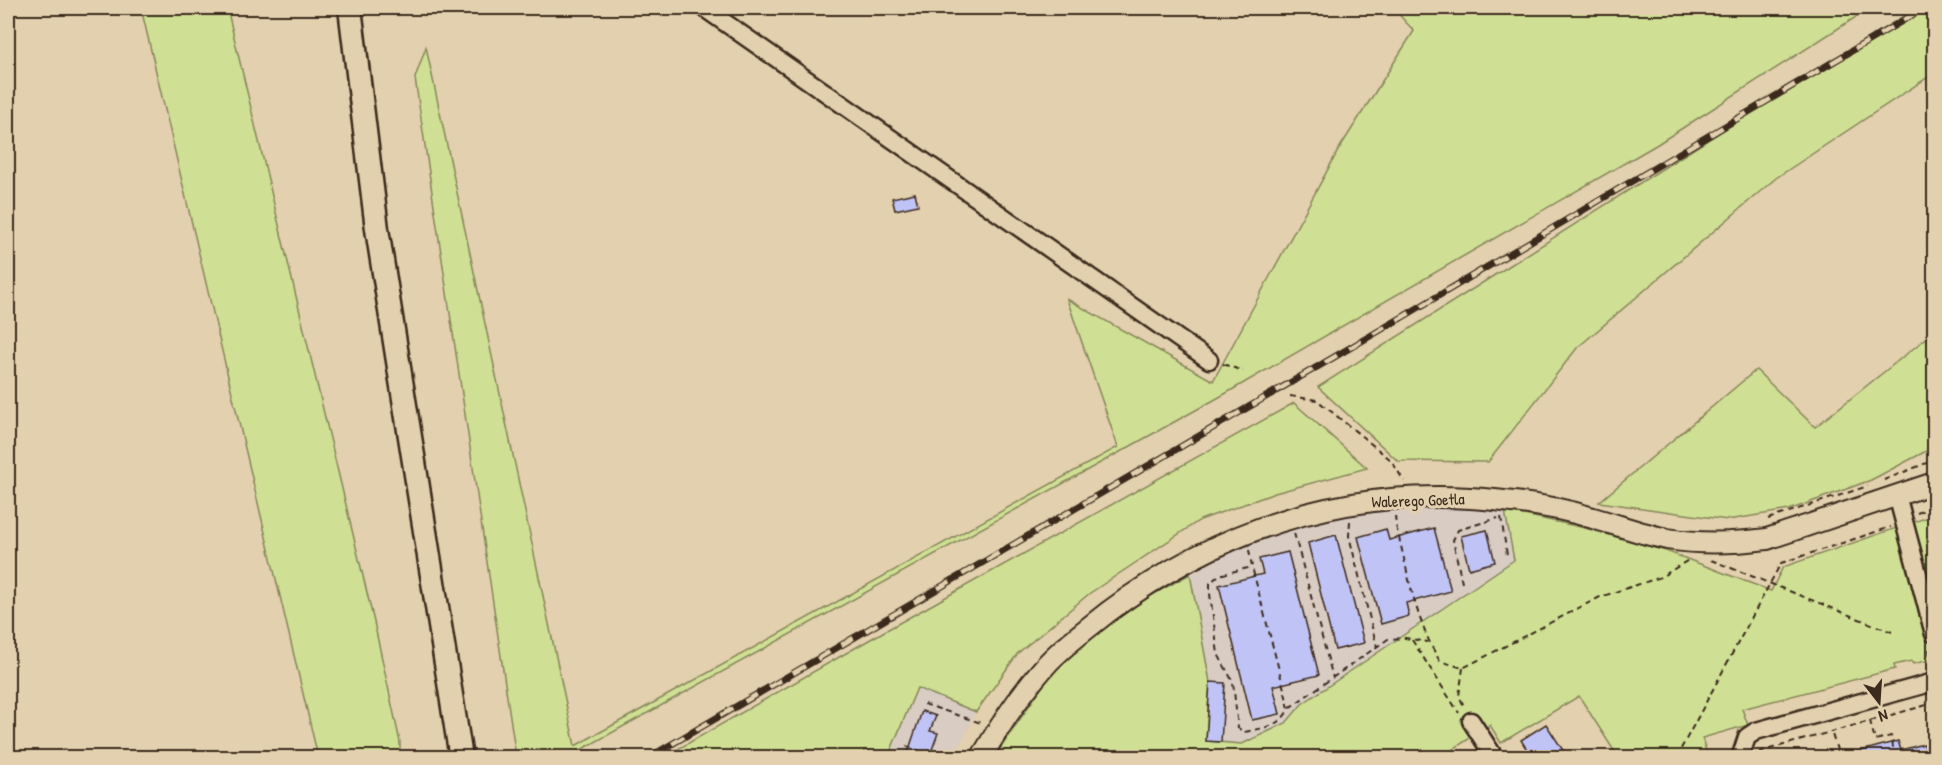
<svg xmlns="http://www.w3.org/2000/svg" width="1942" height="765" viewBox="0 0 1942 765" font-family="'Patrick Hand',sans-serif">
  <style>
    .built { fill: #d8ccc3 }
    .green { fill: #cfe094; stroke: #858559; stroke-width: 1.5 }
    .building { fill: #c0c3f5; stroke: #3b2a1e; stroke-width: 1.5 }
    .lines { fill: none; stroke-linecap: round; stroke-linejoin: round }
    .minor-casing { stroke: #3b2a1e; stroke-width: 21 }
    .tertiary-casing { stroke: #3b2a1e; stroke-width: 24 }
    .secondary-casing { stroke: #3b2a1e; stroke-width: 27 }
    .path { stroke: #3b2a1e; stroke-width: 2; stroke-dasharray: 6 4.5; stroke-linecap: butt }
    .minor { stroke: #e3d0ae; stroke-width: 16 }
    .tertiary { stroke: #e3d0ae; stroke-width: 20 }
    .secondary { stroke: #e3d0ae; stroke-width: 22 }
    .rail-casing { stroke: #3b2a1e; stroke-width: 7 }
    .rail { stroke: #e3d0ae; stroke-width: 4.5; stroke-dasharray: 14; stroke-linecap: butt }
    .labels { text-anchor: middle; stroke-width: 6; stroke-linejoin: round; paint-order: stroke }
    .street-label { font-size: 16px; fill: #3b2a1e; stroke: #e3d0ae }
  </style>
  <rect width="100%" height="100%" fill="#e3d0ae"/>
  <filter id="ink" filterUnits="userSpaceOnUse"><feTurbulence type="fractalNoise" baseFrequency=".0167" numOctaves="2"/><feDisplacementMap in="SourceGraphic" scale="12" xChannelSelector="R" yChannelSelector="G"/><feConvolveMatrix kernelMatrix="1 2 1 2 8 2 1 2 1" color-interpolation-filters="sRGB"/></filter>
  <g filter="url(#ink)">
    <g class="built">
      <polygon points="1421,507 1505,511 1514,560 1302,704 1286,723 1242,744 1206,741 1210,682 1190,574 1242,546 1289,531 1350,515"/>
      <polygon points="917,688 976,712 954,757 862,758 864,750 888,757"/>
    </g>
    <g class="green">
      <polygon points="141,8 227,8 374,622 400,742 400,757 318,757"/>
      <polygon points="1393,8 1870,8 1656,145 1223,395 568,757 516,757 415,78 426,47 575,746 1118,447 1067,299 1213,381 1339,149 1414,31"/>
      <polygon points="1916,8 1934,8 1934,73 1776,178 1577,348 1488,462 1398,461 1318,387"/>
      <polygon points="1934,332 1934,447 1871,480 1789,510 1728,520 1599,502 1756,370 1815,427"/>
      <polygon points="1294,403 1367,468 1275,493 1200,520 1090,593 1018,653 976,712 917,688 888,757 864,750 862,758 664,757 883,632"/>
      <polygon points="1505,511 1585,528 1666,551 1771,591 1783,567 1934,515 1934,659 1913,664 1911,661 1894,665 1895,669 1742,709 1748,725 1702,738 1708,757 1618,757 1579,696 1501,743 1490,725 1441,757 994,758 1056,666 1136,604 1190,574 1210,682 1206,741 1242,744 1286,723 1302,704 1514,560"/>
    </g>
    <g class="building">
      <polygon points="915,193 918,205 895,210 892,198"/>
      <polygon points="1434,528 1451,591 1406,603 1409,616 1381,624 1358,537 1386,529 1389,540"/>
      <polygon points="1487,530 1495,562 1469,569 1461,536"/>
      <polygon points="1336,535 1364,643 1335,650 1308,543"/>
      <polygon points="1288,552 1319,675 1273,686 1280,714 1252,720 1219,585 1263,574 1259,559"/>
      <polygon points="1210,682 1225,683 1221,742 1206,741"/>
      <polygon points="922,711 936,716 930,731 938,733 929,758 906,758"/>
      <polygon points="1546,724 1568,758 1532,758 1521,740"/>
      <polygon points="1898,741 1901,750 1924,744 1928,758 1850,758 1850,754"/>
    </g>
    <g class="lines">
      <defs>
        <g id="minor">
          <polyline points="704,8 1209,360"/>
          <polyline points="1897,495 1934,634"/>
          <polyline points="1471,721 1495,758"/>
          <polyline points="1740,758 1747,737 1756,731 1934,682"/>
        </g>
        <path id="tertiary" d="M981,758C1000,725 1021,693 1046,665C1064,645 1087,629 1108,612C1226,524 1356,483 1504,501C1534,504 1564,509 1593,518C1618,525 1642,534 1667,539C1699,544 1735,543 1767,539L1934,483"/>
        <polyline id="secondary" points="350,8 377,229 461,758"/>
      </defs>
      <use href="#minor" class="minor-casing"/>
      <use href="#tertiary" class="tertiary-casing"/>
      <use href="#secondary" class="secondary-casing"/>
      <g class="path">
        <polyline points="1223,364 1243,371"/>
        <polyline points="1290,396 1317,400 1391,460 1404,481"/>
        <polyline points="1884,480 1934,460"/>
        <polyline points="1917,513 1934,507"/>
        <path d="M1395,516L1396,526C1408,571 1415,622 1440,661L1463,668L1600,597L1661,577L1690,559"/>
        <polyline points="1501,517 1507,555"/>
        <polyline points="1768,519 1868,486"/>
        <polyline points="1350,521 1349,536 1377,647"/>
        <polyline points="1294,533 1333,678"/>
        <path d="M1249,550L1252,567L1289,708C1281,727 1263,728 1244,732L1238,728L1233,682L1218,654L1210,594V583L1219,575L1252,567"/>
        <polyline points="1711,560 1892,632"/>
        <polyline points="1462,583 1453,540 1458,530 1498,518"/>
        <polyline points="1412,640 1459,713"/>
        <polyline points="1929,649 1931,667"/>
        <polyline points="1463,668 1459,696 1465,708"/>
        <polyline points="1929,698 1934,718"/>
        <polyline points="924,704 981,723"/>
        <polyline points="1289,708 1388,639 1405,638 1428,642"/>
        <polyline points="1870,721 1875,740 1891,736 1895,758"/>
        <polyline points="906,746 939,758"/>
        <polyline points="1759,752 1934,703"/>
        <polyline points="1676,758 1781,563 1891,527"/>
        <polyline points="1818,758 1818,756 1837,750 1831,731"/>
      </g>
      <use href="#minor" class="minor"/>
      <use href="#tertiary" class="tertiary"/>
      <use href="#secondary" class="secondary"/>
      <defs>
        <polyline id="rail" points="648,758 1401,318 1924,8"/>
      </defs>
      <use href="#rail" class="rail-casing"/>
      <use href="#rail" class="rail"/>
    </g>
  </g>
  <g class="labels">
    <g class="street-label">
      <text transform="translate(1418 500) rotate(-2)" y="6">Walerego Goetla</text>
    </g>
  </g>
  <rect width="1942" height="765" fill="none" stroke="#e3d0ae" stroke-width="30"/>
  <rect x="15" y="15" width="1912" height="735" fill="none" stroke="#3b2a1e" stroke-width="2" filter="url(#ink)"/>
  <g transform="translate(1879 702) rotate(163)" stroke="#e3d0ae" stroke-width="4.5" paint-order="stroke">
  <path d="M0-4.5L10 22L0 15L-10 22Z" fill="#3b2a1e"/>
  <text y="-9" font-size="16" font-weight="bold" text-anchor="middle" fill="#3b2a1e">N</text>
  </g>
</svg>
